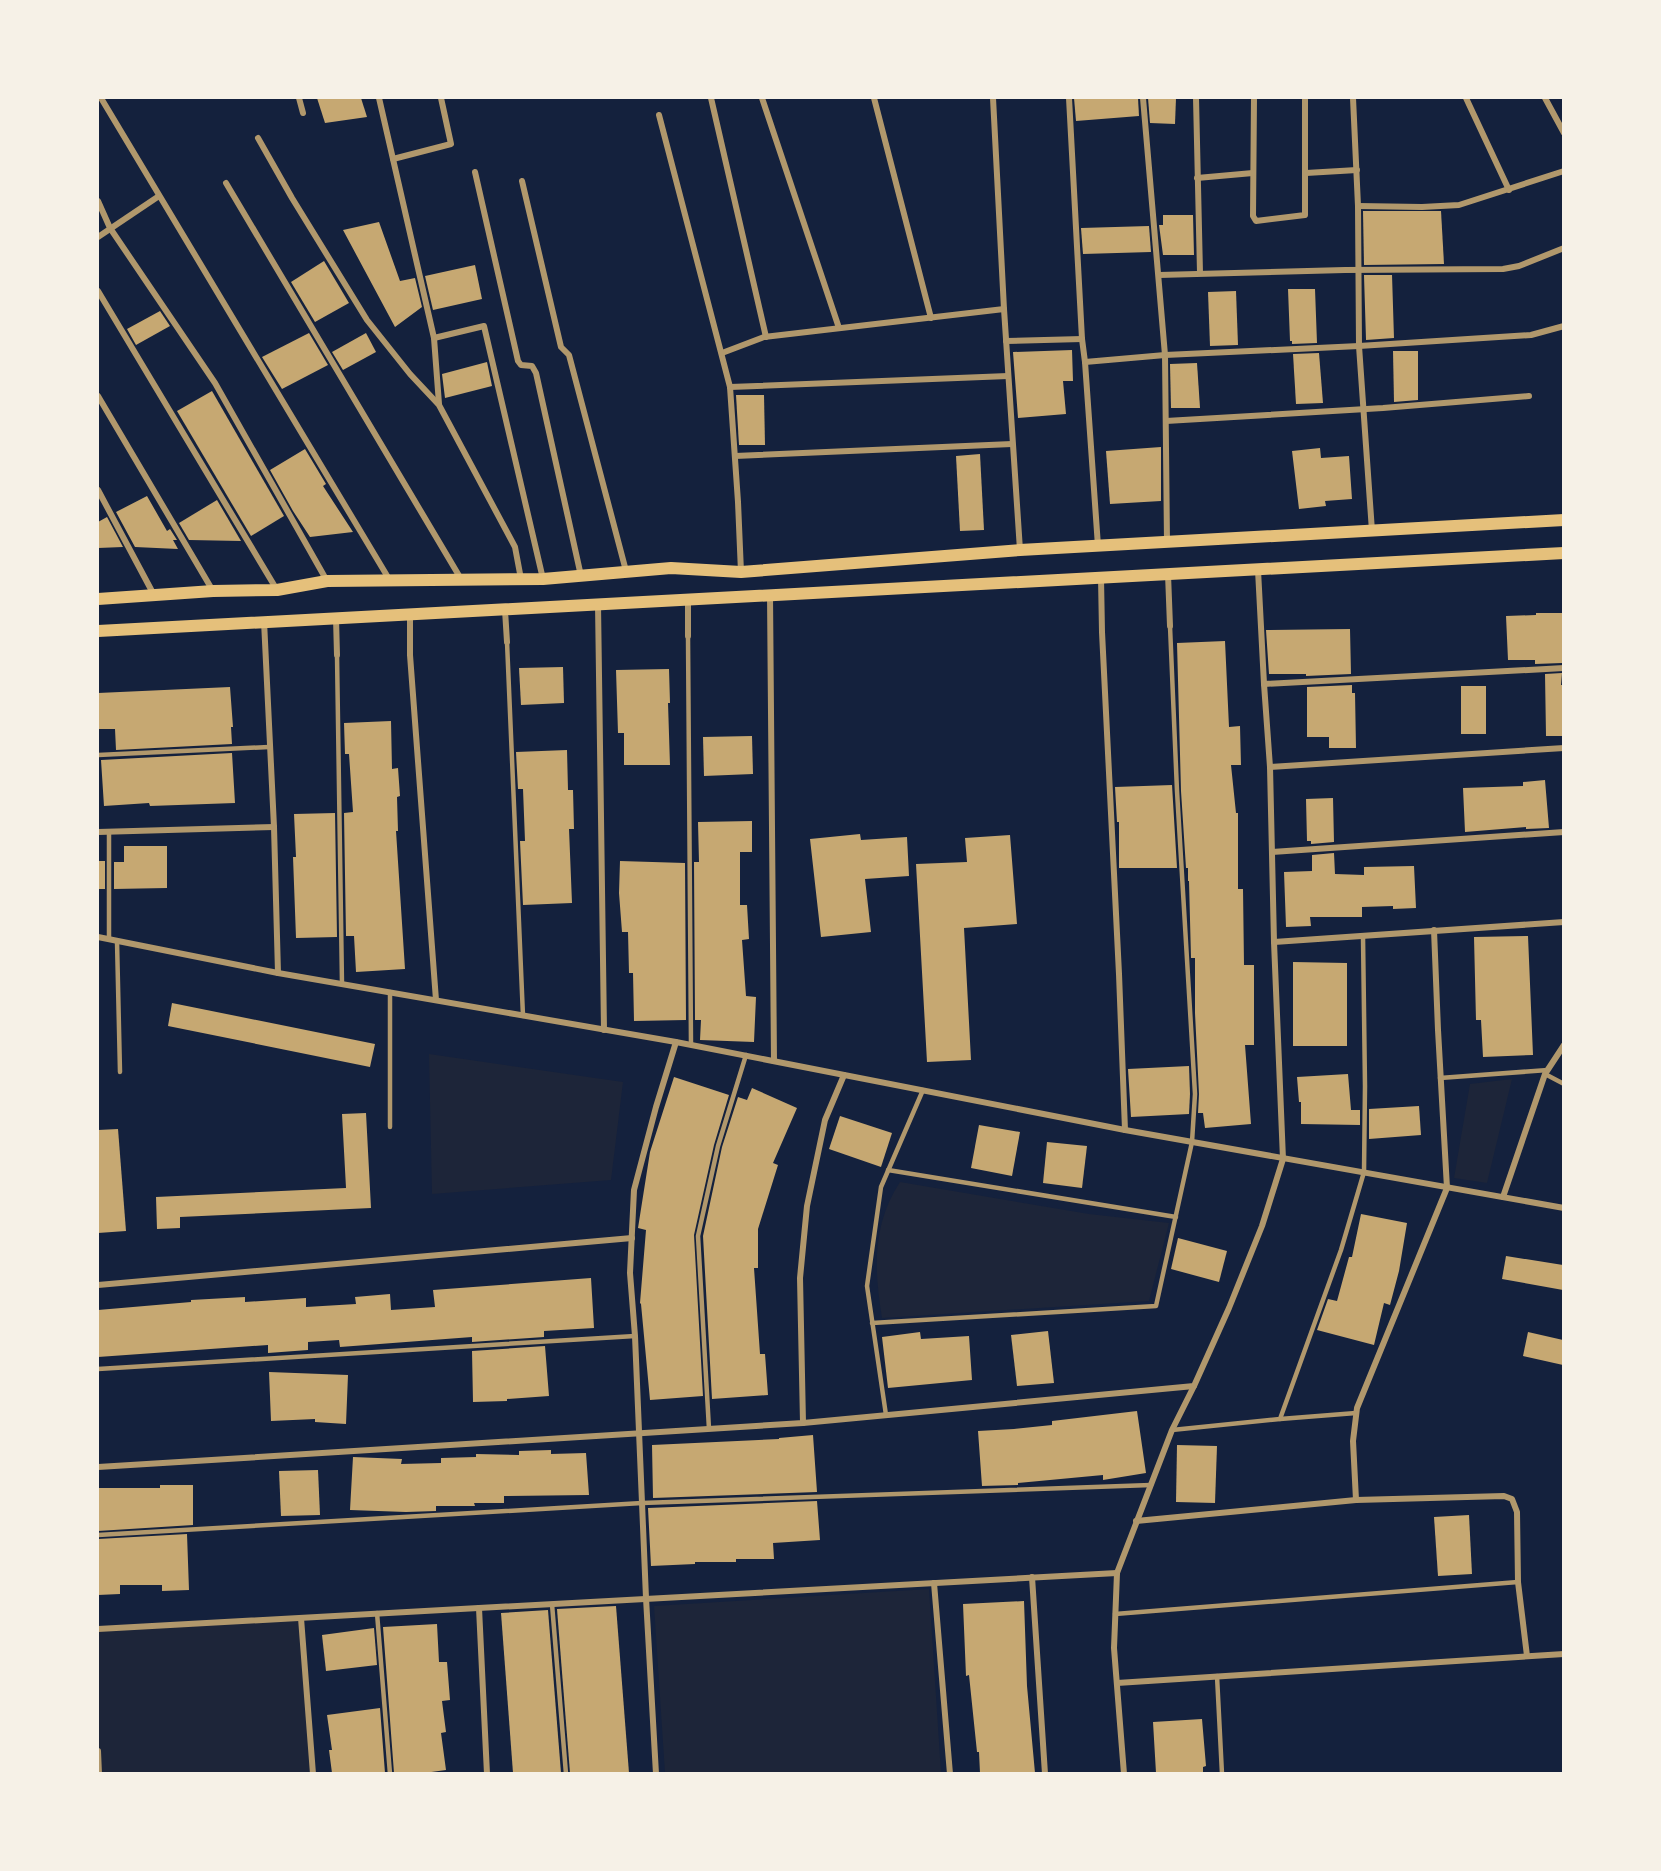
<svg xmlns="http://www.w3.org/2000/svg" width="1661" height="1871" viewBox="0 0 1661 1871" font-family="Raleway,sans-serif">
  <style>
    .green { fill: #1d2539 }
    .building { fill: #c6a872 }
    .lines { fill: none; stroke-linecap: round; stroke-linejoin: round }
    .service { stroke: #b1986c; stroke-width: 4.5 }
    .minor { stroke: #b1986c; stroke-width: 6 }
    .secondary { stroke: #e5c07b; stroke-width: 12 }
  </style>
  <rect width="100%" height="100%" fill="#14213d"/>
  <g class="green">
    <polygon points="429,1054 623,1082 611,1180 432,1194"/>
    <polygon points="1512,1079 1487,1183 1454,1178 1470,1084"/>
    <path d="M900,1182L1089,1214L1169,1223L1149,1301L882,1318C874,1269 872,1225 900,1182Z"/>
    <polygon points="929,1589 941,1773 665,1773 654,1606"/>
    <polygon points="301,1618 313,1773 99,1773 98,1751 98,1629"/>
  </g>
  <g class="building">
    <polygon points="317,98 361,98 367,117 325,123"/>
    <polygon points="1074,98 1138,98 1139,116 1076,121"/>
    <polygon points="1148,98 1176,98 1175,124 1150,123"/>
    <polygon points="1363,211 1441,211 1444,264 1364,265"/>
    <polygon points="1163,215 1193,215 1194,255 1163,255 1159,225 1163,225"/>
    <polygon points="379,222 400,281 415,278 422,307 395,327 343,230"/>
    <polygon points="1149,226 1151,252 1083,254 1081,228"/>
    <polygon points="324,261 349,303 315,322 291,282"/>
    <polygon points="475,265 482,299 433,310 425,276"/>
    <polygon points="1364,275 1392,275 1394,338 1366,340"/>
    <polygon points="1288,289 1315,289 1317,343 1292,344 1292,341 1290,341"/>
    <polygon points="1236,291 1238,345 1210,346 1208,292"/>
    <polygon points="160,311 170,326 136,345 127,329"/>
    <polygon points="309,333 328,365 282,389 262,357"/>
    <polygon points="366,333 376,352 343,370 332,352"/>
    <polygon points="1072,350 1073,381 1063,381 1066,414 1018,418 1013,352"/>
    <polygon points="1393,351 1418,351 1418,400 1394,402"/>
    <polygon points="1319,353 1323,403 1296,404 1293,354"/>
    <polygon points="487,362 492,386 445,398 442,374"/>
    <polygon points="1197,363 1200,408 1171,408 1170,364"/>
    <polygon points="212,391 284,516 251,536 177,411"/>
    <polygon points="736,395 764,395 765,445 739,445"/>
    <polygon points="1161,447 1161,501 1110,504 1106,451"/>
    <polygon points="1320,448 1321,458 1349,456 1352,499 1325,501 1326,506 1299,509 1292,451"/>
    <polygon points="305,449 326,484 323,486 353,532 310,537 293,511 270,470"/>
    <polygon points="980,454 984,530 960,531 956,456"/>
    <polygon points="147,496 167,531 170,529 177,540 173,540 178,549 135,547 116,512"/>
    <polygon points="217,500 241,541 189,540 179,523"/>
    <polygon points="107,517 123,547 98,548 98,522"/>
    <polygon points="1536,613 1562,613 1562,663 1535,664 1535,660 1508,660 1506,616 1536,615"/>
    <polygon points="1350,629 1351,674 1306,676 1306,674 1269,674 1266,630"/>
    <polygon points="1225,641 1229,727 1240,726 1241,765 1231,765 1236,813 1238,813 1238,889 1243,889 1244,965 1254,965 1254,1045 1245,1045 1251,1124 1205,1128 1203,1113 1198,1113 1199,1094 1195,1013 1195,958 1191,958 1189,881 1188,881 1188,868 1186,868 1181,791 1177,643"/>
    <polygon points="563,667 564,703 521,705 519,668"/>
    <polygon points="669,669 670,703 668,703 670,765 624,765 624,733 618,733 616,670"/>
    <polygon points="1562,673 1561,685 1563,685 1563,736 1546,736 1545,674"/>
    <polygon points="1352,685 1352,693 1355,693 1356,748 1329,748 1329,737 1307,737 1307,687"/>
    <rect x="1461" y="686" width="25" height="48"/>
    <polygon points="230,687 233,727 231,727 232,744 116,750 115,729 98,729 98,693"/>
    <polygon points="391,721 392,769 398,768 400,796 397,797 398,831 396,831 405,969 356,972 354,936 346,936 344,813 353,812 349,754 345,754 344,723"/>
    <polygon points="752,736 753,774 704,776 703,737"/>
    <polygon points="567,750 568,790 573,790 574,829 569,829 572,903 523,905 520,841 525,841 523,789 518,789 516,752"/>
    <polygon points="232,753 235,803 150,806 149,803 104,806 101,760"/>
    <polygon points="1545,780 1549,828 1526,829 1526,827 1465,832 1463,788 1523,786 1523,782"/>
    <polygon points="1172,785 1177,868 1119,868 1119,822 1117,822 1115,787"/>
    <polygon points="1333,798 1334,842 1311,844 1311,841 1307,841 1306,799"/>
    <polygon points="335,813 337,937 296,938 293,857 296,857 294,814"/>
    <polygon points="752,821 752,852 740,852 740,905 747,905 749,939 742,940 746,996 756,997 754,1042 700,1040 701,1020 695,1020 694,862 699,862 698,822"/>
    <polygon points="860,834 861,840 907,837 909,876 865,879 871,932 821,937 810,839"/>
    <polygon points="1010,835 1017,924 964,928 971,1060 927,1062 916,864 967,862 965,838"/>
    <polygon points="124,846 167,846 167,888 114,889 114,862 124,862"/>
    <polygon points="1334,853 1335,874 1364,875 1364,867 1414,866 1416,908 1393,909 1393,906 1362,907 1362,917 1310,917 1311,926 1286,927 1284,872 1312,871 1312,855"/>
    <rect x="98" y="861" width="7" height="28"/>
    <polygon points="620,861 685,863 686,1020 634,1021 633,973 629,973 628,932 622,932 619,893"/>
    <polygon points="1528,936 1533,1055 1483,1057 1481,1020 1476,1020 1474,937"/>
    <polygon points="1293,962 1347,963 1347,1046 1293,1046"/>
    <polygon points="172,1003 375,1044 370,1067 168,1026"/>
    <polygon points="1189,1066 1190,1094 1189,1114 1131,1117 1128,1069"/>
    <polygon points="1348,1074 1351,1110 1360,1110 1360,1125 1301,1124 1301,1102 1299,1102 1297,1077"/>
    <polygon points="674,1077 729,1095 714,1145 694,1235 703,1396 650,1400 641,1304 640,1303 646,1230 638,1228 650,1152"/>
    <polygon points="752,1088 797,1108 773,1163 778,1165 758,1229 758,1268 754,1268 760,1354 765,1354 768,1395 712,1399 703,1236 722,1147 738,1097 747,1100"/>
    <polygon points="1419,1106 1421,1135 1369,1139 1369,1109"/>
    <polygon points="366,1113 371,1208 180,1217 180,1228 157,1229 156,1197 346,1188 342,1114"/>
    <polygon points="840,1116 892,1133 881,1167 829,1149"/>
    <polygon points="979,1125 1020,1132 1012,1176 971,1168"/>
    <polygon points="118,1129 126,1231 98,1233 98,1130"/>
    <polygon points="1047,1142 1087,1146 1082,1188 1043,1183"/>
    <polygon points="1361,1214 1407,1223 1399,1271 1390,1305 1384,1303 1374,1345 1317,1330 1328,1299 1337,1301 1349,1257 1352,1257"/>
    <polygon points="1178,1238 1227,1251 1219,1282 1171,1269"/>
    <polygon points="1506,1256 1563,1265 1563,1290 1502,1279"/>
    <polygon points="591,1278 594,1328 544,1331 544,1337 472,1342 472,1337 340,1347 339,1340 308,1342 308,1350 268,1353 268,1345 98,1357 98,1310 191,1302 191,1300 245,1297 245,1302 306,1298 306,1307 356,1304 355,1297 390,1294 391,1310 435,1307 433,1290"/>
    <polygon points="1048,1331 1054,1383 1017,1386 1011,1335"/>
    <polygon points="920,1332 921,1339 969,1336 972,1380 888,1388 882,1337"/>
    <polygon points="1528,1332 1563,1340 1563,1365 1523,1356"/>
    <polygon points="545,1346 549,1396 507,1399 507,1401 473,1402 472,1351"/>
    <polygon points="269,1372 348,1375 346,1424 315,1422 315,1419 271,1421"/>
    <polygon points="1137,1411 1146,1473 1103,1480 1103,1475 1018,1483 1018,1485 982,1486 978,1431 1014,1429 1052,1425 1052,1421"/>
    <polygon points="813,1435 817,1492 653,1498 652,1445 779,1439 779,1438"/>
    <polygon points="1177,1445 1217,1446 1215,1503 1176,1502"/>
    <polygon points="551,1450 551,1454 586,1453 589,1495 504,1496 504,1503 474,1503 475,1506 436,1506 436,1511 406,1512 350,1510 353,1457 402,1459 401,1464 441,1463 441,1458 476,1457 476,1454 519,1455 519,1451"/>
    <polygon points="318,1470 320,1515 281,1516 279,1471"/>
    <polygon points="160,1485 193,1485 193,1525 98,1531 98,1488 160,1488"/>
    <polygon points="817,1501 820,1540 773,1543 774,1559 736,1559 736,1562 695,1562 695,1564 651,1566 648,1508"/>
    <polygon points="1469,1515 1472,1574 1438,1576 1434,1517"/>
    <polygon points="187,1534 189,1590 162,1591 162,1585 120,1585 120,1594 98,1595 98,1539"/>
    <polygon points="1024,1601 1027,1686 1035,1773 980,1773 979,1752 977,1752 969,1675 966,1676 963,1604"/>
    <polygon points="616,1606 629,1773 570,1773 557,1609"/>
    <polygon points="548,1610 561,1773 513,1773 501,1613"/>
    <polygon points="437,1624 439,1662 447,1662 450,1700 442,1701 446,1732 441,1733 446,1770 424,1773 394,1773 383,1627"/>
    <polygon points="374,1628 377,1665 326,1671 322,1635"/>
    <polygon points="380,1708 385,1773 332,1773 329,1750 332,1750 327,1715"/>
    <polygon points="1202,1719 1206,1766 1203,1767 1203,1773 1156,1773 1153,1722"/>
  </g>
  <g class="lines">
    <g class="service">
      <polyline points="688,636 691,1045"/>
      <polyline points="507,642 523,1016"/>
      <polyline points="337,655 342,984"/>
      <polyline points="98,755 269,747"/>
      <polyline points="109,939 109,832"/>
      <polyline points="117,941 120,1072"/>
      <polyline points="1545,1074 1564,1084"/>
      <polyline points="1440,1078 1548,1070"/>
      <polyline points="390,1127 390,992"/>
      <polyline points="888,1170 1176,1217"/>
      <polyline points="872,1323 1156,1306 1192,1142 1195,1094 1177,791 1170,626"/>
      <polyline points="98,1369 635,1336"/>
      <polyline points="886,1415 867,1286 881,1187 923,1090"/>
      <polyline points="1280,1419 1356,1413"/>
      <polyline points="709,1429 698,1236 718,1146 746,1055"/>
      <polyline points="1172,1430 1280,1419 1341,1250 1364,1172 1365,1086 1363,936"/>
      <polyline points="98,1535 642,1503 1151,1485"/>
      <polyline points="552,1604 566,1774"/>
      <polyline points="377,1613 390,1774"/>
      <polyline points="1115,1614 1518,1582"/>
      <polyline points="1217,1676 1222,1774"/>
    </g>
    <g class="minor">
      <polyline points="101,98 389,579"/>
      <polyline points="299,98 303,113"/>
      <polyline points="379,98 434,338 439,404"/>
      <polyline points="711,98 766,337"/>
      <polyline points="762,98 839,328"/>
      <polyline points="874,98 931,318"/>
      <polyline points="993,98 1004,309 1020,550"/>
      <polyline points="1069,98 1082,339 1085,362 1098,546"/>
      <polyline points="1143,98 1165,355 1167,542"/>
      <polyline points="1196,98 1200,273"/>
      <polyline points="1254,98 1253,216 1256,221 1305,215 1305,98"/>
      <polyline points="1353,98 1358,206 1359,346 1372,531"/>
      <polyline points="1466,98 1509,190"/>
      <polyline points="1545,98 1564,133"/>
      <polyline points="659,115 730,387 738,502 741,572"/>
      <polyline points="258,138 292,198 367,320 410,374 439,405 515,547 521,579"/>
      <polyline points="393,159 451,144 441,98"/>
      <polyline points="475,172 518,361 521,365 532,366 536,373 581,576"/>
      <polyline points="1306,173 1357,170"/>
      <polyline points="1197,178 1253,173"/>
      <polyline points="522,181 561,347 569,355 626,571"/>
      <polyline points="226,183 461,579"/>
      <polyline points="98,201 110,228 215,383 327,581"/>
      <polyline points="1358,206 1422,207 1459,205 1564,171"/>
      <polyline points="98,237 159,196"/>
      <polyline points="1159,275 1345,270 1503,269 1519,266 1564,248"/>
      <polyline points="98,291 277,590"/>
      <polyline points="434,338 484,326 543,579"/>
      <polyline points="1006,341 1082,339"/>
      <polyline points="722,353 764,337 1004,309"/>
      <polyline points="1085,362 1165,355 1359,346 1531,335 1564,326"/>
      <polyline points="730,387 1008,376"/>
      <polyline points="98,396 213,591"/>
      <polyline points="1166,421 1383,408 1529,396"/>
      <polyline points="735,456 1012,444"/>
      <polyline points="98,490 154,595"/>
      <polyline points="1168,574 1170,626"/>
      <polyline points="1101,578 1102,632 1119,974 1125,1130"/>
      <polyline points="770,595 774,1061"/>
      <polyline points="688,600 688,636"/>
      <polyline points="598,604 604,1030"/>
      <polyline points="505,610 507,642"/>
      <polyline points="410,615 410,655 436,1000"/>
      <polyline points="336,618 337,655"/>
      <polyline points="264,621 274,827 278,973"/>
      <polyline points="1264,684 1564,668"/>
      <polyline points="1270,767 1564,748"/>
      <polyline points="98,832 274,827"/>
      <polyline points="1272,852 1564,832"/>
      <polyline points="98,937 278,973 676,1042 1125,1130 1564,1208"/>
      <polyline points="1274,942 1564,922"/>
      <polyline points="1503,1197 1545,1074 1564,1045"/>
      <polyline points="98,1285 632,1238"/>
      <polyline points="803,1423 800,1278 807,1206 825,1120 844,1075"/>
      <polyline points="98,1467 803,1423 1194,1386 1229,1308 1262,1226 1283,1159 1274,942 1270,767 1264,684 1258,570"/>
      <polyline points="1356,1500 1353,1441 1357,1408 1447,1188 1438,1030 1434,930"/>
      <polyline points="1136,1521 1356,1500 1504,1496 1512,1499 1517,1512 1518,1582 1527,1656"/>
      <polyline points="1032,1577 1045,1774"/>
      <polyline points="934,1583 950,1774"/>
      <polyline points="479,1608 487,1774"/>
      <polyline points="301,1618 313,1774"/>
      <polyline points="98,1629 1117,1573"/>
      <polyline points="1117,1683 1564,1654"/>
      <polyline points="98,1751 99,1774"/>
      <polyline points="656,1774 646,1598 635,1336 630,1273 634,1190 656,1107 676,1042"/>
      <polyline points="1124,1774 1114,1648 1117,1573 1172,1430 1194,1386"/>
    </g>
    <g class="secondary">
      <polyline points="98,599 213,591 277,590 327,581 543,579 671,568 741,572 1020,550 1564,520"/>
      <polyline points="98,631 1564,553"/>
    </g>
  </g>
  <rect width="1661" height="1871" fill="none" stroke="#f6f1e7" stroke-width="198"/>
</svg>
